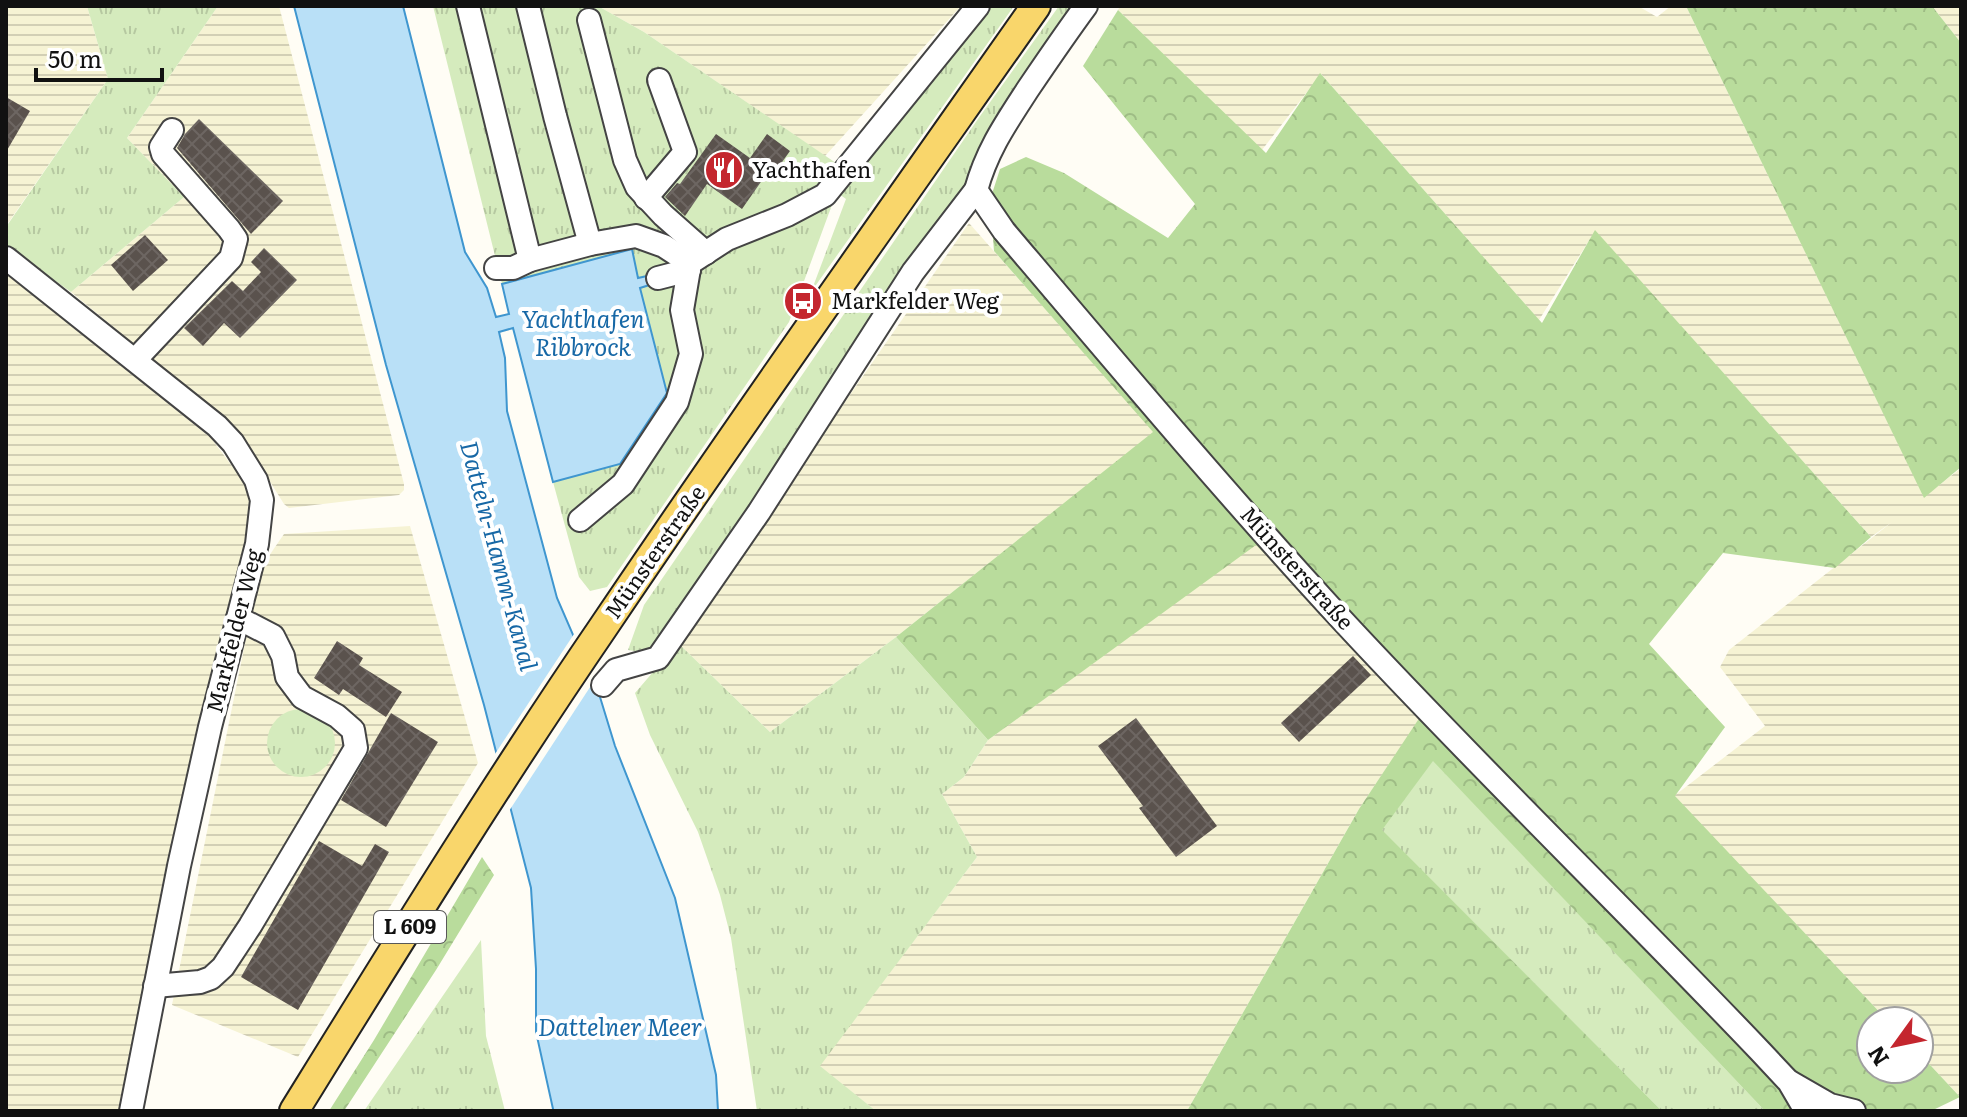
<svg xmlns="http://www.w3.org/2000/svg" width="1967" height="1117" viewBox="0 0 1967 1117" font-family="Literata,serif">
  <style>
    .farmland { fill: url(#farmland-rules) }
    .grass { fill: url(#grass-tufts) }
    .forest { fill: url(#forest-crowns) }
    .water { fill: #b9e0f7; stroke: #3f96cf; stroke-width: 2 }
    .pier { fill: #fffdf5 }
    .building { fill: url(#building-cross-hatch) }
    .lines { fill: none; stroke-linecap: round; stroke-linejoin: round }
    .minor-casing { stroke: #444; stroke-width: 26 }
    .major-casing { stroke: #222; stroke-width: 32 }
    .minor { stroke: #fff; stroke-width: 22 }
    .major { stroke: #f9d66b; stroke-width: 28 }
    .labels { text-anchor: middle; stroke-width: 8; stroke-linejoin: round; paint-order: stroke }
    .shield { fill: #fff; stroke: #585858; stroke-width: 2 }
    .shield-label { font-size: 20px; font-weight: bold; fill: #111 }
    .poi-label { font-size: 22px; fill: #111; stroke: #fff; text-anchor: start }
    .street-label { font-size: 22px; fill: #111; stroke: #fff }
    .water-label { font-size: 24px; font-style: italic; fill: #1768a6; stroke: #fff }
  </style>
  <defs>
    <pattern id="farmland-rules" width="6" height="5" patternUnits="userSpaceOnUse" patternTransform="scale(2)"><rect width="6" height="5" fill="#f6f3d4"/><path d="M0 2.5h6" fill="none" stroke="#d2cfb5"/></pattern>
    <pattern id="grass-tufts" width="24" height="20" patternUnits="userSpaceOnUse" patternTransform="scale(2)"><rect width="24" height="20" fill="#d5ebbd"/><path d="M3 7l-1-3M5 7V3M7 7l1-3M15 17l-1-3M17 17v-4M19 17l1-3" fill="none" stroke="#b6c8a1"/></pattern>
    <pattern id="forest-crowns" width="20" height="18" patternUnits="userSpaceOnUse" patternTransform="scale(2)"><rect width="20" height="18" fill="#b9dc9c"/><path d="M2 6a3 3 0 1 1 6 0M12 15a3 3 0 1 1 6 0" fill="none" stroke="#9ebc85"/></pattern>
    <pattern id="building-cross-hatch" width="8" height="8" patternUnits="userSpaceOnUse" patternTransform="scale(2)"><rect width="8" height="8" fill="#5a524d"/><path d="M0 0l8 8M0 8l8-8" fill="none" stroke="#6d6662"/></pattern>
  </defs>
  <rect width="100%" height="100%" fill="#fffdf5"/>
  <g class="farmland">
    <polygon points="6,6 87,6 108,79 6,226"/>
    <polygon points="218,6 279,6 404,484 404,490 399,495 289,508 284,504 245,442 231,424 71,292 184,197 127,138"/>
    <polygon points="598,6 961,6 825,156 644,32"/>
    <polygon points="1120,6 1638,6 1657,17 1671,6 1686,6 1924,497 1961,468 1961,1111 1960,1097 1919,1053 1919,1021 1888,1021 1674,796 1765,726 1720,667 1729,650 1892,522 1871,537 1595,231 1539,320 1321,74 1262,150 1118,10"/>
    <polygon points="1932,6 1961,6 1961,43"/>
    <polygon points="969,223 1154,432 896,637 770,732 678,643"/>
    <polygon points="6,274 211,438 250,490 245,549 121,1111 6,1111"/>
    <polygon points="410,526 478,763 298,1057 172,1005 260,569 284,534"/>
    <polygon points="1256,544 1305,594 1420,718 1359,809 1187,1111 876,1111 819,1066 977,857 942,794 964,777 988,740"/>
  </g>
  <g class="grass">
    <polygon points="87,6 218,6 127,138 184,197 71,292 6,246 6,227 108,79"/>
    <polygon points="433,6 598,6 644,32 852,174 989,6 1014,6 811,292 846,199 839,194 833,202 789,322 607,587 590,591 579,577 553,482 620,464 640,288 656,274 638,278 631,249 502,284"/>
    <polygon points="1059,6 1075,6 987,133 964,190 841,370 663,639 648,653 628,650 644,605 978,119"/>
    <polygon points="896,637 988,740 964,777 942,794 977,857 820,1066 876,1111 757,1111 731,938 720,895 698,832 650,735 635,693 678,643 770,732"/>
    <circle cx="301" cy="743" r="34"/>
    <polygon points="1433,760 1765,1111 1662,1111 1381,830"/>
    <polygon points="481,940 486,1036 505,1111 364,1111"/>
  </g>
  <g class="forest">
    <polygon points="1686,6 1932,6 1961,43 1961,467 1924,498"/>
    <polygon points="1118,10 1266,153 1320,73 1542,323 1595,230 1871,537 1835,568 1723,553 1649,644 1725,727 1675,796 1888,1021 1871,1021 1871,1069 1919,1069 1919,1053 1960,1097 1931,1111 1765,1111 1433,761 1382,830 1662,1111 1187,1111 1359,809 1420,717 1305,594 1256,545 988,740 896,637 1153,432 994,251 990,200 1000,169 1026,157 1064,173 1168,238 1195,204 1083,66"/>
    <polygon points="482,857 494,875 436,970 344,1111 329,1111 374,1040"/>
  </g>
  <polygon class="water" points="294,6 403,6 465,252 487,288 496,317 509,314 502,284 632,249 638,278 656,274 659,282 640,288 667,393 620,464 553,482 513,328 499,332 505,358 507,411 557,598 600,697 615,746 675,898 716,1075 718,1111 554,1111 553,1109 536,1032 536,969 531,888 484,705 386,365"/>
  <polygon class="pier" points="576,631 596,678 507,814 493,757"/>
  <g class="building">
    <polygon points="6,97 30,111 6,152"/>
    <polygon points="199,119 283,201 251,234 177,148 185,134"/>
    <polygon points="716,134 750,158 767,134 790,151 775,172 770,169 742,209 707,184 685,216 665,197 677,183 680,184"/>
    <polygon points="145,235 168,260 133,291 111,265"/>
    <polygon points="264,248 297,280 240,338 224,323 203,346 184,328 232,281 243,291 261,272 251,262"/>
    <polygon points="337,641 363,658 359,665 402,692 386,717 343,689 339,695 314,678"/>
    <polygon points="1353,656 1371,675 1299,742 1281,723"/>
    <polygon points="391,713 438,742 386,827 341,800"/>
    <polygon points="1136,718 1217,826 1176,857 1139,808 1143,806 1098,746"/>
    <polygon points="319,841 362,866 375,844 389,852 298,1010 241,977"/>
  </g>
  <g class="lines">
    <defs>
      <g id="minor">
        <polyline points="468,6 530,260"/>
        <polyline points="528,6 555,116 590,244"/>
        <path d="M1086,6C1066,33 1047,61 1028,89C1006,123 987,150 976,190L1004,231C1115,362 1226,494 1342,620C1478,767 1622,906 1760,1051L1789,1082L1806,1111"/>
        <polyline points="589,20 625,160 637,187 663,215 706,253"/>
        <polyline points="646,198 685,152 659,80"/>
        <polyline points="6,258 217,426 233,443 256,480 262,500 257,544 210,727 179,866 131,1111"/>
        <polyline points="496,268 513,268 530,260 590,244 636,236 664,246 690,263"/>
        <polyline points="658,278 689,270"/>
        <polyline points="135,360 231,258 236,239 229,229 163,154 161,147 172,130"/>
        <polyline points="580,520 623,484 677,402 691,354 682,310 690,263 727,239 787,215 825,195 978,6"/>
        <polyline points="603,685 616,670 658,658 759,512 913,272 976,190"/>
        <polyline points="155,986 200,982 211,978 223,967 250,926 356,748 353,730 337,716 302,697 287,677 283,656 273,636 238,618"/>
        <polyline points="1790,1082 1830,1105 1854,1111"/>
      </g>
      <path id="major" d="M294,1111C395,948 496,784 604,626C745,417 891,212 1036,6"/>
    </defs>
    <use href="#minor" class="minor-casing"/>
    <use href="#major" class="major-casing"/>
    <use href="#minor" class="minor"/>
    <use href="#major" class="major"/>
  </g>
  <defs>
    <symbol id="restaurant-disc" viewBox="-11 -11 22 22"><circle r="9.5" fill="#c4262e" stroke="#fff"/><path d="M-5-6h1v4h1v-4h1v4h1v-4h1v5L-1.5 .5V6h-2V.5L-5-1ZM5-6V6H3V1.5H1.5Q1.5-4 5-6Z" fill="#fff"/></symbol>
    <symbol id="bus-disc" viewBox="-11 -11 22 22"><circle r="9.5" fill="#c4262e" stroke="#fff"/><path d="M-5-6H5V4H4V6H2V4H-2V6H-4V4H-5ZM-3.5-4V0h7V-4ZM-3.5 1.2v1.5H-2V1.2ZM2 1.2v1.5H3.5V1.2Z" fill="#fff"/></symbol>
  </defs>
  <g fill-rule="evenodd">
    <use href="#restaurant-disc" x="702" y="148" width="44" height="44"/>
    <use href="#bus-disc" x="781" y="279" width="44" height="44"/>
  </g>
  <g class="labels">
    <rect class="shield" x="374" y="911" width="72" height="32" rx="6"/>
    <g class="shield-label">
      <text x="410" y="934">L 609</text>
    </g>
    <g class="poi-label">
      <text x="752" y="178">Yachthafen</text>
      <text x="831" y="309">Markfelder Weg</text>
    </g>
    <g class="street-label">
      <text transform="translate(655 552) rotate(-55)" y="8">Münsterstraße</text>
      <text transform="translate(1297 568) rotate(48)" y="8">Münsterstraße</text>
      <text transform="translate(234 631) rotate(-76)" y="8">Markfelder Weg</text>
    </g>
    <g class="water-label">
      <text x="583" y="328">Yachthafen<tspan x="583" dy="28">Ribbrock</tspan></text>
      <text transform="translate(498 556) rotate(75)" y="8">Datteln-Hamm-Kanal</text>
      <text x="620" y="1036">Dattelner Meer</text>
    </g>
  </g>
  <rect width="1967" height="1117" fill="none" stroke="#111111" stroke-width="16"/>
  <g transform="translate(1895 1045) rotate(237)"><circle r="38" fill="#ffffff" stroke="#a0a0a0" stroke-width="2"/>
  <path d="M0-6L14 30L0 20L-14 30Z" fill="#c4262e"/>
  <text y="-12" font-size="22" font-weight="bold" text-anchor="middle" fill="#111111">N</text>
  </g>
  <path d="M36 68v12h126v-12" fill="none" stroke="#111111" stroke-width="4"/>
  <text x="48" y="68" font-size="24" fill="#111111" stroke="#ffffff" stroke-width="6" paint-order="stroke">50 m</text>
</svg>
